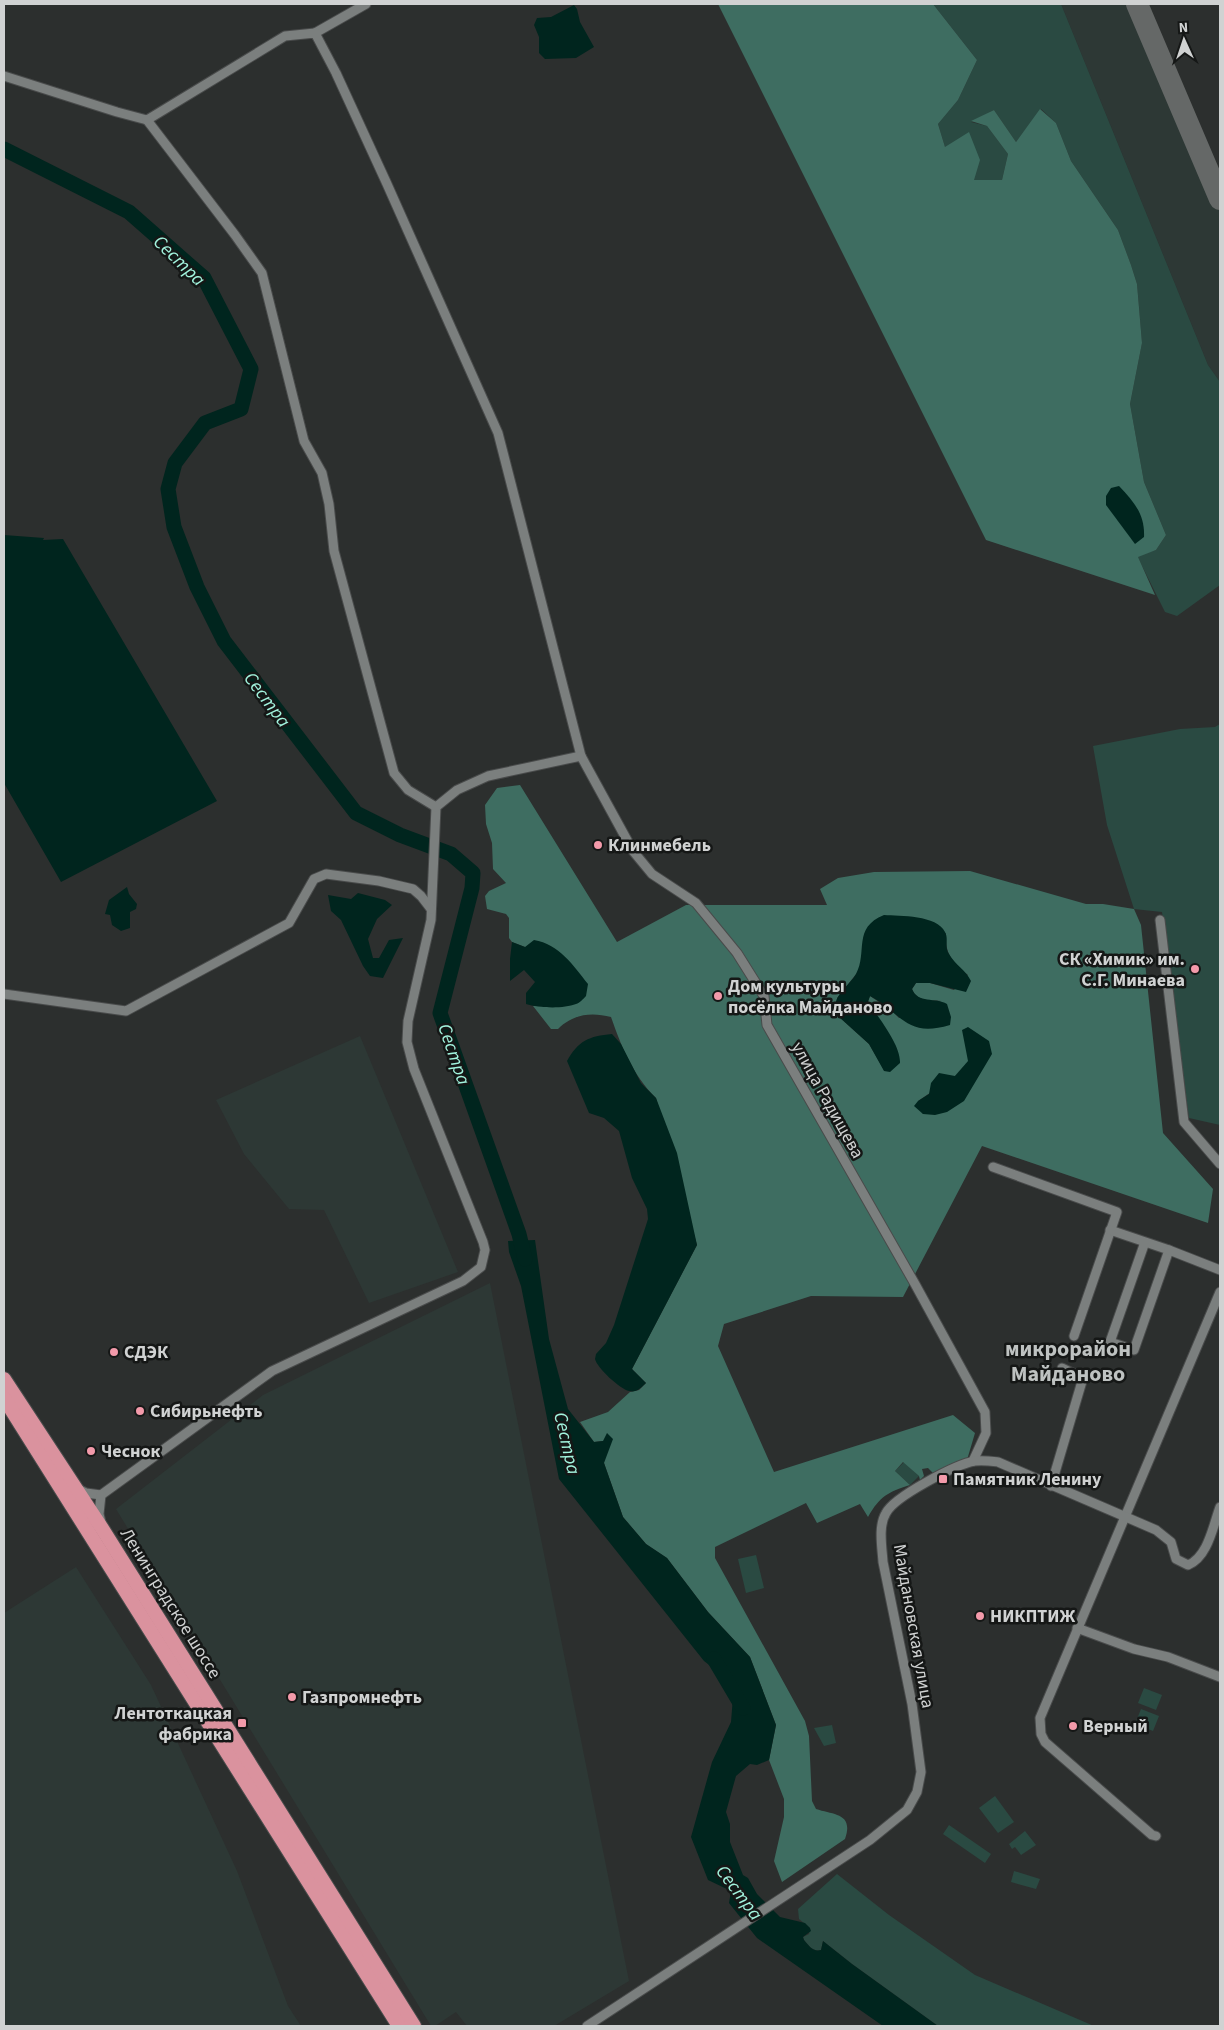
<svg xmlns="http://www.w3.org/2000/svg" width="1224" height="2030" viewBox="0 0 1224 2030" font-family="'Source Sans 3',sans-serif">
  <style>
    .built { fill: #2d3835 }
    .green { fill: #2a4a42 }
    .forest { fill: #3e6d61; fill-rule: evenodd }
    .water { fill: #00251e }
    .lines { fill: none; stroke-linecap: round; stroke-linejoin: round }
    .river { stroke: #00251e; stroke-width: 15 }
    .taxiway { stroke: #656867; stroke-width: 22 }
    .minor-casing { stroke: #494b4b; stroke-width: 11 }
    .trunk-casing { stroke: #494b4b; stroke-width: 16 }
    .minor { stroke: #7b7f7e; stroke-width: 9 }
    .trunk { stroke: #da929e; stroke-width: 14 }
    .poi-dot { fill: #f39aaa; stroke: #151716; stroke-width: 2 }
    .labels { text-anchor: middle; stroke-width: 5; stroke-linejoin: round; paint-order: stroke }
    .poi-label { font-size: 18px; font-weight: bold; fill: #d0d2d2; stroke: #151716; text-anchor: start }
    .street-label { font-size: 18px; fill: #d0d2d2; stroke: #151716 }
    .water-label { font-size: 19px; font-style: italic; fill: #a2f4de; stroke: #151716 }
    .district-label { font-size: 22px; font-weight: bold; fill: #bec2c1; stroke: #151716 }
  </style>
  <rect width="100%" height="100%" fill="#2c2f2e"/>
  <g class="built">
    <polygon points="1061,4 1137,4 1220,199 1220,382 1208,365"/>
    <polygon points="360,1036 458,1272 369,1303 324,1210 289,1209 244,1154 216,1100"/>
    <polygon points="490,1283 629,1981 554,2026 467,2026 456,2012 435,2026 431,2026 116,1509 263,1395"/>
    <polygon points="76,1567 151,1685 237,1871 288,2006 301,2026 4,2026 4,1613"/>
  </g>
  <g class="green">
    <polygon points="933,4 1061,4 1208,365 1220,382 1220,585 1177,616 1165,612 1137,556 1156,550 1166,535 1144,482 1130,404 1142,343 1137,284 1131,265 1118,230 1071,161 1056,123 1041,109 1016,142 994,110 971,122 987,126 1008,154 1002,180 974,180 945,147 938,124 958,100 977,60"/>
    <polygon points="1220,724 1220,1125 1189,1118 1162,912 1134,909 1107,825 1093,746 1180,729 1215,727"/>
    <polygon points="904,1462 919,1476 910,1485 895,1471"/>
    <polygon points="756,1555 764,1588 746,1593 738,1559"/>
    <polygon points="1144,1688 1162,1695 1156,1710 1138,1703"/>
    <polygon points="1141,1709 1159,1716 1153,1731 1135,1724"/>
    <polygon points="832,1725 836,1743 824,1746 814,1728"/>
    <polygon points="995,1796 1014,1822 998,1833 979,1808"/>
    <polygon points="949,1825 991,1854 985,1863 943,1834"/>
    <polygon points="1025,1831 1036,1845 1021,1855 1015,1847 1012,1849 1009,1844"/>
    <polygon points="1014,1871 1040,1879 1036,1889 1011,1882"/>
    <path d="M837,1874L889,1915L975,1975L1094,2026H938L852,1964L823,1941L821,1950C813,1952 809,1946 804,1940L803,1937L809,1934L810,1928L799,1919L798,1909Z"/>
  </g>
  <g class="forest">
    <polygon points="718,4 933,4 977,60 958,100 938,124 945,147 969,132 980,160 974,180 1002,180 1008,154 987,126 971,121 994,110 1016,142 1040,109 1056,123 1071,161 1118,230 1131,265 1137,284 1142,343 1130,404 1144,482 1166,535 1156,550 1138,557 1155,595 986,540"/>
    <path d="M520,785L617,942L686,905H827L820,889L838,878L874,872L970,871L1086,904H1103L1134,909L1141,925L1163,1133L1213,1189L1208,1223L982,1146L903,1297L811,1296L724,1324L718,1346L774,1472L953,1415L975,1433L967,1460L933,1473L928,1468L922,1469L924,1476L920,1480L919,1476L903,1462L895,1471L910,1485C888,1492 880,1496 868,1517L860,1504L817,1523L806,1503L715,1547V1558L805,1721L809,1736L812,1801L816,1809C834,1815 854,1813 845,1839L782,1882L774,1861L784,1817V1799L769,1760L776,1725L750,1657L708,1612L667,1558L646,1544L623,1517L604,1463L603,1441L594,1442L580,1422L608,1412L630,1392L639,1390L646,1383L632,1369L697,1245L656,1098C632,1074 622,1048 611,1017C591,1012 573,1014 558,1029H551L533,1006H563L525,947L512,942L509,938V918L506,914L487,909L485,896L489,891L506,883L493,869L492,843L486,824L485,805L497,788ZM946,933C945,955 952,961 968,975L954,990L930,983H916L912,989C917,1002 929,1000 941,1001L899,1018L891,1010L870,996L868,1001L894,1043L884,1070L869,1044L838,1016L837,998L857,973ZM968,1061L923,1114L918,1101L955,1076Z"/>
  </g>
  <g class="water">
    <polygon points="574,5 577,9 580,22 594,47 576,58 545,59 539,53 539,37 534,25 537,18 551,17"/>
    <path d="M1119,486C1134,502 1145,514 1144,537L1135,544L1106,505V496L1111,488Z"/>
    <polygon points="4,535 44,538 43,540 63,539 217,801 61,882 4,783"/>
    <polygon points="127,887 129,894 137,904 136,909 130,912 130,928 121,931 112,925 110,915 105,914 109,900"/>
    <polygon points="358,893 385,900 392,905 377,919 368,939 373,958 379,958 389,940 403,938 383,978 370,976 363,966 341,920 331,911 328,895 351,899"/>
    <path d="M884,915C900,916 937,915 945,932C949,939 944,947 949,954C955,965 966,970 971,981L966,992L930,983H916L912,989C918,1004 935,997 947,1004L951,1017L950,1025C906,1038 903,1014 870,996L868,1002C878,1017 901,1045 900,1063L890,1072L884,1071L869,1044L838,1016C828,998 848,988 856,974C868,952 852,928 884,915Z"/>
    <path d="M534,940C559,944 573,965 588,984L586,996C583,999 580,1003 576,1004C563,1009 539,1008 526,1004V993L535,982L524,970L510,981V959L512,942L525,947Z"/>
    <polygon points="968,1027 989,1041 992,1054 964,1101 947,1112 935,1115 923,1114 914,1106 918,1101 929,1094 931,1083 939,1073 955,1076 968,1061 962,1030"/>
    <path d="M612,1034L621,1044L641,1083L656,1098L677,1153L697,1245L632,1369L646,1383C641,1388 636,1393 629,1391C620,1389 597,1368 595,1359L596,1354L606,1343L614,1325L648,1219L647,1209L632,1178L619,1131L604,1118L589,1113L567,1061C578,1041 589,1036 612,1034Z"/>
    <path d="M535,1240L549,1339L568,1409L594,1442L603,1441L607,1433L613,1439L604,1463L623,1517L646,1544L667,1558L708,1612L750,1657L776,1725L769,1760L757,1765L750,1764L736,1776L726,1812L730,1824V1842L743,1875L748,1878L757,1894L780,1917L805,1923L810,1928L811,1931L803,1937L804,1940C809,1946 813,1952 821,1950L823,1941L852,1964L938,2026H883L757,1938L729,1903L731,1891L708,1880L691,1837L712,1762L731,1722L734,1684L704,1661L559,1479L521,1286L509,1252L508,1241Z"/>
  </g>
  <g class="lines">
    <g class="river">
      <polyline points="4,149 129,212 204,278 251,369 241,409 205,423 175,463 168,489 174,527 197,587 224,641 356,813 400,835 451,854 473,873 472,888 440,1013 519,1234 525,1259"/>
      <polyline points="714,1659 743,1708"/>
    </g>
    <polyline class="taxiway" points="1137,4 1220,199"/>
    <defs>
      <g id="minor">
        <polyline points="315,33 366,4"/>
        <polyline points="4,76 117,112 147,120 285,36 315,33 336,73 387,184 498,433 581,756 488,776 457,790 436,807 431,920 408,1021 407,1042 414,1069 483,1242 485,1250 481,1267 463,1281 272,1371 101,1495 86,1493 78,1489"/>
        <polyline points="147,120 235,235 262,273 304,441 322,473 329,504 334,551 394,773 408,790 436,807"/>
        <polyline points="581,756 633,851 652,874 696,903 737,953 764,996 767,1025 915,1284 985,1412 986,1433 973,1461"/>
        <polyline points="1160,920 1184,1122 1220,1164"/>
        <polyline points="4,994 126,1011 289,923 314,879 326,874 379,881 413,889 421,896 431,909"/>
        <polyline points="993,1167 1117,1212 1074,1336"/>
        <polyline points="1110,1230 1169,1250 1134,1350 1110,1342 1145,1242"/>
        <polyline points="1169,1250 1220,1270"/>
        <polyline points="1051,1486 1083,1378 1062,1368"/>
        <polyline points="101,1495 99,1514 101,1522"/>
        <polyline points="1077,1628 1134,1649 1168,1657 1220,1677"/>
        <polyline points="1156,1836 1152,1835 1045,1742 1041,1734 1040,1718 1220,1292"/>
        <path d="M587,2026L870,1840L907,1810L917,1792L921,1772L912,1704L883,1562C882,1547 878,1526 886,1513C894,1497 956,1464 975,1461C983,1460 990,1461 998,1462L1156,1530L1171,1542L1176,1559L1188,1565C1208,1557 1213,1526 1220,1507"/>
      </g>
      <g id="trunk">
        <polyline points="4,1379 103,1530 414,2026"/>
        <polyline points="4,1398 399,2026"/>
      </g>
    </defs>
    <use href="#minor" class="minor-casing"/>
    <use href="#trunk" class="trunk-casing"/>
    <use href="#minor" class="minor"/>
    <use href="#trunk" class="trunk"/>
  </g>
  <g class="poi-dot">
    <circle cx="598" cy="845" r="5"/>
    <circle cx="1195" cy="969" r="5"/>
    <circle cx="718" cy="996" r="5"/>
    <circle cx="114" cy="1352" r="5"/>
    <circle cx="140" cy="1411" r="5"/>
    <circle cx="91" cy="1451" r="5"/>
    <rect x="938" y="1474" width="10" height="10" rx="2.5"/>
    <circle cx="980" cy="1616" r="5"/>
    <circle cx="292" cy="1697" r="5"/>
    <rect x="237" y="1718" width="10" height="10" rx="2.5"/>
    <circle cx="1073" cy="1726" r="5"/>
  </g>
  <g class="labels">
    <g class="poi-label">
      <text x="608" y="851">Клинмебель</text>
      <text x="1185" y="965" text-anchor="end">СК «Химик» им.<tspan x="1185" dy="21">С.Г. Минаева</tspan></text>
      <text x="728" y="992">Дом культуры<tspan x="728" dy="21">посёлка Майданово</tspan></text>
      <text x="124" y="1358">СДЭК</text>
      <text x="150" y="1417">Сибирьнефть</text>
      <text x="101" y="1457">Чеснок</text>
      <text x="953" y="1485">Памятник Ленину</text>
      <text x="990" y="1622">НИКПТИЖ</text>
      <text x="302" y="1703">Газпромнефть</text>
      <text x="232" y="1719" text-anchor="end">Лентоткацкая<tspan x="232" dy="21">фабрика</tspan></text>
      <text x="1083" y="1732">Верный</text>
    </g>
    <g class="street-label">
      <text transform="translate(828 1100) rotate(61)" y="6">улица Радищева</text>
      <text transform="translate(171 1603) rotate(58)" y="6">Ленинградское шоссе</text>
      <text transform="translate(914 1626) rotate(80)" y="6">Майдановская улица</text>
    </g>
    <g class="water-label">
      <text transform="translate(180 260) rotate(44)" y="7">Сестра</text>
      <text transform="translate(268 699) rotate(53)" y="7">Сестра</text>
      <text transform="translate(455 1054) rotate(71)" y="7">Сестра</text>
      <text transform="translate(568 1443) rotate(77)" y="7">Сестра</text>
      <text transform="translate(740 1892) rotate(53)" y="7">Сестра</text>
    </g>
    <g class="district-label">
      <text x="1068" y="1356">микрорайон<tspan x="1068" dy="25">Майданово</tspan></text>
    </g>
  </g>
  <rect width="1224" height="2030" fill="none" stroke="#d0d2d2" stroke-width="10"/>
  <g transform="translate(1184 40) rotate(357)" stroke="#151716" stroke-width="4" paint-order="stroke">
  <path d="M0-4L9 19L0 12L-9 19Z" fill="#d0d2d2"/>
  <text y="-8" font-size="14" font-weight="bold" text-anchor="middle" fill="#d0d2d2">N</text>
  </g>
</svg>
